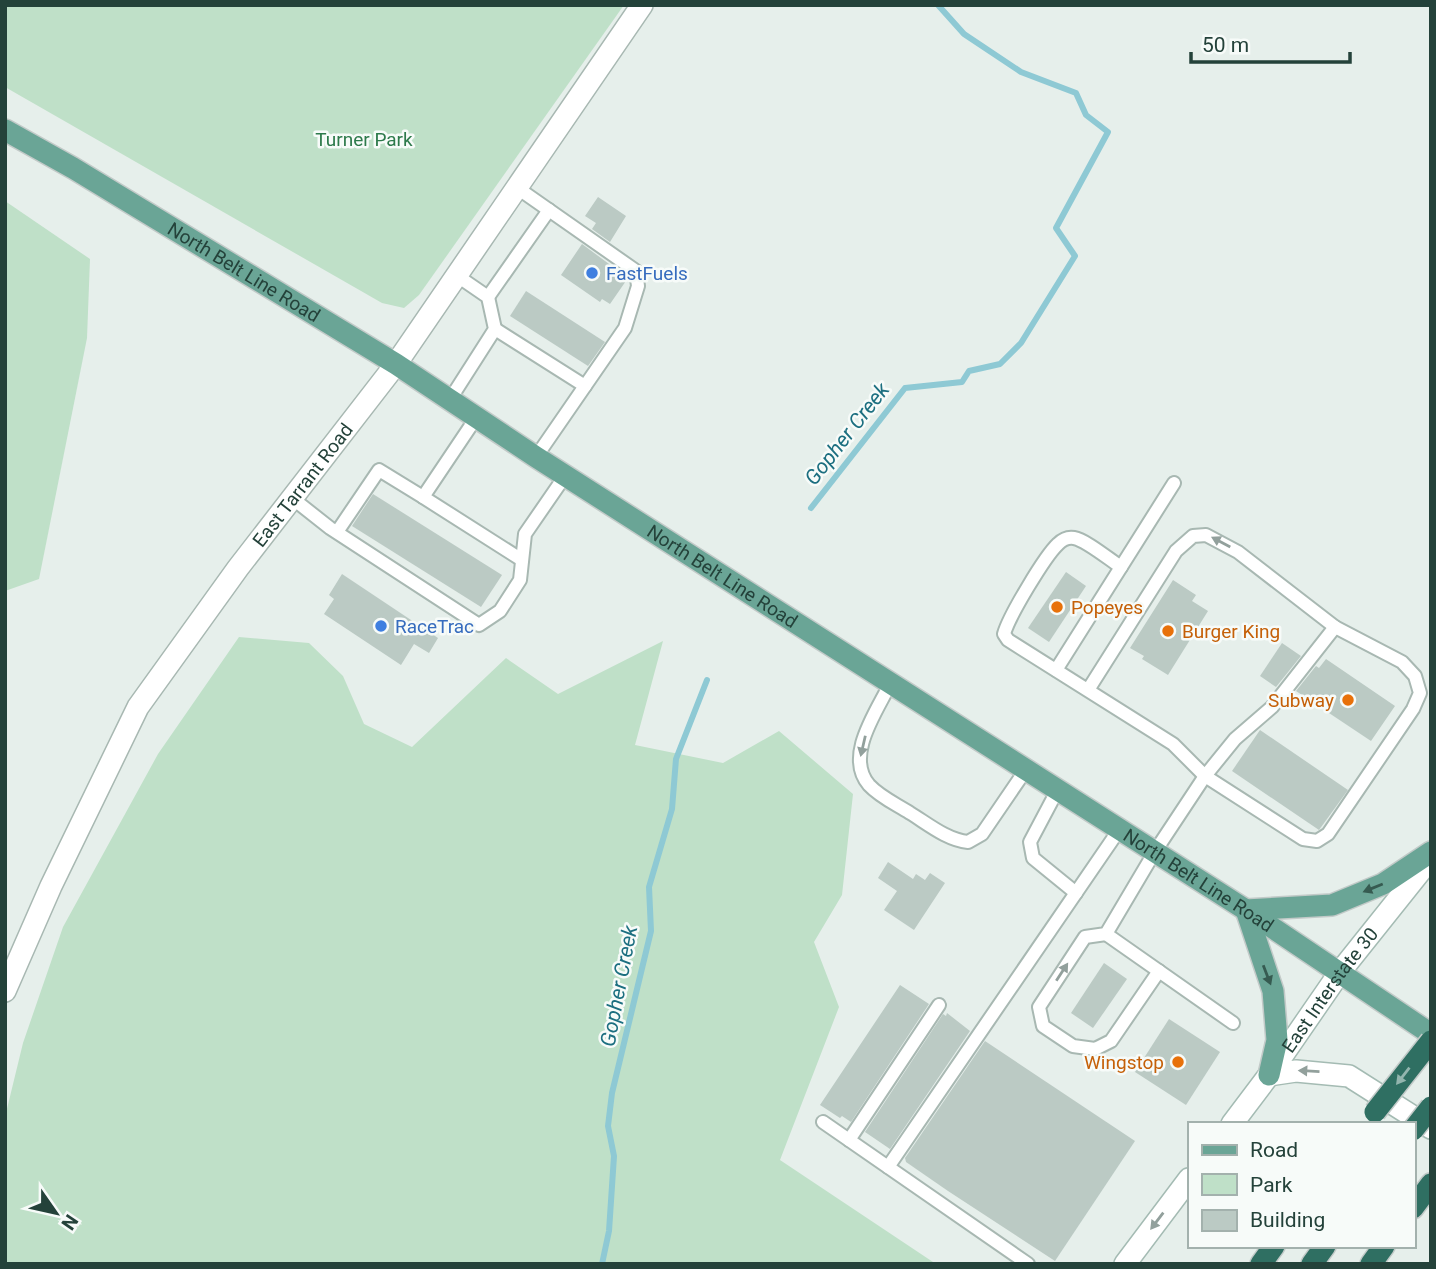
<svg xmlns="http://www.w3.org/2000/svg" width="1436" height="1269" viewBox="0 0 1436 1269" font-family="Roboto,sans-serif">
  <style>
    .green { fill: #bfe0c8 }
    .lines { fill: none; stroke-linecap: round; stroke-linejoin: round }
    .stream { stroke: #8ec9d4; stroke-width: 6 }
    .building { fill: #bbcac4 }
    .service-casing { stroke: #a8b8b2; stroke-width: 16 }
    .tertiary-casing { stroke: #a8b8b2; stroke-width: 24 }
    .secondary-casing { stroke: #a4bbb3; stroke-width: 24 }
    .primary-casing { stroke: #c2cac8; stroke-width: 24 }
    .motorway-casing { stroke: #c2cac8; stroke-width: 24 }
    .service { stroke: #fff; stroke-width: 12 }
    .tertiary { stroke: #fff; stroke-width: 21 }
    .secondary { stroke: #fff; stroke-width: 21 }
    .primary { stroke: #6aa596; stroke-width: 21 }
    .motorway { stroke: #2f6f62; stroke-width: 21 }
    .motorway-bridge-casing { stroke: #c2cac8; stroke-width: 24; stroke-linecap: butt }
    .motorway-bridge { stroke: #2f6f62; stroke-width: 21 }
    .oneway { fill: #92a09c }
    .oneway2 { fill: #365b51 }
    .oneway3 { fill: #93b5ae }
    .shop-dot { fill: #3f7fe0; stroke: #f7fbf9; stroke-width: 2.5 }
    .food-dot { fill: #e8710a; stroke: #f7fbf9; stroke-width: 2.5 }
    .labels { text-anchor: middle; stroke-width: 5; stroke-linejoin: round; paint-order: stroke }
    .park-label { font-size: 19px; fill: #2d7a4b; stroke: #f7fbf9 }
    .street-label { font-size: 19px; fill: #24423a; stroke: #f7fbf9 }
    .shop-label { font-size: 19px; fill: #366cbe; stroke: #f7fbf9; text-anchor: start }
    .food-label { font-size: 19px; fill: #c56008; stroke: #f7fbf9; text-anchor: start }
    .water-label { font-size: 21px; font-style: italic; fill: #1c6f80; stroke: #f7fbf9 }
  </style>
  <rect width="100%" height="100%" fill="#e6efeb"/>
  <g class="green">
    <polygon points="5,5 624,5 419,295 404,308 382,303 5,87"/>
    <polygon points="5,201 90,259 87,338 39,579 5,591"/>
    <polygon points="239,637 309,643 343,676 364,724 412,747 506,658 558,694 663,641 635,745 723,763 779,731 853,794 842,895 814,942 839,1007 780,1160 936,1264 5,1264 5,1117 23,1043 63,927 158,754"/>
  </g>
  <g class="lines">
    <g class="stream">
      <polyline points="811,508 905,388 962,382 969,371 1000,364 1021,343 1075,256 1056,228 1108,132 1086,115 1076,93 1021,72 964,34 938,5"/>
      <polyline points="602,1264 609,1231 614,1156 608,1126 612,1093 651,931 649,887 672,809 676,759 707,680"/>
    </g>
  </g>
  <g class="building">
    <polygon points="598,197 626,216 610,242 592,229 596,223 585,216"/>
    <polygon points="582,244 628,278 610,304 602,299 600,302 561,275"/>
    <polygon points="526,291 605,342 588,366 510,316"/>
    <polygon points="373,494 502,575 481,607 352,526"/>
    <polygon points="1066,572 1086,586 1049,642 1028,628"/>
    <polygon points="342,574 438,638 429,653 414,644 401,665 324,614 334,599 329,595"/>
    <polygon points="1173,580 1196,595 1192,601 1208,611 1168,675 1142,659 1144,656 1130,648"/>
    <polygon points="1282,643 1301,656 1276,687 1260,676"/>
    <polygon points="1326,659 1395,706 1371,741 1296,691 1316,666 1319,668"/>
    <polygon points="1260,730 1348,790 1319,830 1232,771"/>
    <polygon points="888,862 913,879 916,874 925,880 930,873 945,883 914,930 884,910 897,891 878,878"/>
    <polygon points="1104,963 1127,979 1093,1028 1071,1013"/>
    <polygon points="900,985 929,1004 851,1122 842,1116 840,1118 820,1105"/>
    <polygon points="947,1013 970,1031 890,1149 865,1132 943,1014 946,1016"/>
    <polygon points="1169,1019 1220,1052 1186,1105 1135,1072"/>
    <polygon points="985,1041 1135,1141 1055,1261 948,1191 906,1162 905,1158"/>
  </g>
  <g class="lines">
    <defs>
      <g id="service">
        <polyline points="516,187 636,271 638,286 625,328 536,457"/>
        <polyline points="488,297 549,210"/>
        <polyline points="495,329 585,386"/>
        <polyline points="449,401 495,329 488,297 456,275"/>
        <polyline points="476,418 423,497 522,560"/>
        <polyline points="292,498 330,528 479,625 500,611 520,580 525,534 565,476"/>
        <polyline points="337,532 379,470 423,497"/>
        <polyline points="1056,670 1174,483"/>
        <path d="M890,684C877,711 844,756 869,785C880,797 896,804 910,813C928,824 947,840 968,842L982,834L1025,771"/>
        <path d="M1088,690L1176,551L1193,536L1206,535L1238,552L1335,627L1402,662L1415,676L1420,693L1413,709L1328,834L1317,841L1303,839L1205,776L1173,744L1008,640L1004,634C1009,616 1045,556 1058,544C1062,540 1068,537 1074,538C1086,540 1110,560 1121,567"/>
        <polyline points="1057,791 1030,842 1033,858 1076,893"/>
        <polyline points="1106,934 1233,1023"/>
        <polyline points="1159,971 1111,1041 1095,1049 1073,1046 1043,1026 1039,1007 1085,937 1106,934 1154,853 1205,776 1235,739 1272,707 1335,627"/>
        <polyline points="823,1122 1028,1264"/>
        <polyline points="849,1140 939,1005"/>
        <polyline points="888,1167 1119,830"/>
      </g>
      <g id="tertiary">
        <path id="s1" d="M5,991L51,886L138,707L238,568L396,364L642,5"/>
      </g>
      <g id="secondary">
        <polyline points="1269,1075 1296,1071 1349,1076 1431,1128"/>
        <path id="s2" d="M1232,1124L1269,1075L1340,972L1431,858"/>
        <polyline points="1125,1264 1189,1179"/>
      </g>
      <g id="primary">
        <path id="s3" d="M5,130L73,168L396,364L536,457L1246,910L1431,1034"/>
        <polyline points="1246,910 1332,905 1383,884 1431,852"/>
        <polyline points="1246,910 1273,991 1277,1040 1269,1075"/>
      </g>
      <g id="motorway">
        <polyline points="1413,1208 1431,1184"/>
        <polyline points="1261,1264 1274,1246"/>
        <polyline points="1312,1264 1325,1246"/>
        <polyline points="1371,1264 1384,1246"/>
      </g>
    </defs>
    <use href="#service" class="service-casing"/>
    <use href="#tertiary" class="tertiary-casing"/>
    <use href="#secondary" class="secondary-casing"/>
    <use href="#primary" class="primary-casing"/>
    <use href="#motorway" class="motorway-casing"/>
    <use href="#service" class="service"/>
    <use href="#tertiary" class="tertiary"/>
    <use href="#secondary" class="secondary"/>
    <use href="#primary" class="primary"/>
    <use href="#motorway" class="motorway"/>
    <defs>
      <g id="motorway-bridge">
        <polyline points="1375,1112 1431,1041"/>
        <polyline points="1413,1130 1431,1107"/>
      </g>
    </defs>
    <use href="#motorway-bridge" class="motorway-bridge-casing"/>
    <use href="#motorway-bridge" class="motorway-bridge"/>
  </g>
  <defs><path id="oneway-solid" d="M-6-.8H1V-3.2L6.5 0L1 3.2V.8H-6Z" transform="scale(1.75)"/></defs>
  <g class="oneway">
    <use href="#oneway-solid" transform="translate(1221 542) rotate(-152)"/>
    <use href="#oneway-solid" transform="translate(863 746) rotate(103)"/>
    <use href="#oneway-solid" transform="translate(1062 972) rotate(-57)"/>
    <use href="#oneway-solid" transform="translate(1309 1071) rotate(-177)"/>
    <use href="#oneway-solid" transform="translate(1157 1221) rotate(127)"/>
  </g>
  <g class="oneway2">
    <use href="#oneway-solid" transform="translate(1373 888) rotate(158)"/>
    <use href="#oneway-solid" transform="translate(1267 975) rotate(69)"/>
  </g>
  <use class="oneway3" href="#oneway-solid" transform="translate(1403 1076) rotate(128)"/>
  <g class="shop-dot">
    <circle cx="592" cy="273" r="7"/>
    <circle cx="381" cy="626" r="7"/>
  </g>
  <g class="food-dot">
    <circle cx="1057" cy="607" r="7"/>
    <circle cx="1168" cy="631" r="7"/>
    <circle cx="1348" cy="700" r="7"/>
    <circle cx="1178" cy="1062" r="7"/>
  </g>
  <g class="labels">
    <g class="park-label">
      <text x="364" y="146">Turner Park</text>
    </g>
    <g class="street-label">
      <text dy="7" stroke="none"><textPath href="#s3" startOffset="278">North Belt Line Road</textPath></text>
      <text dy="7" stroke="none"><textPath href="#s1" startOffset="590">East Tarrant Road</textPath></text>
      <text dy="7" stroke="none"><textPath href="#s3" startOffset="845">North Belt Line Road</textPath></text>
      <text dy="7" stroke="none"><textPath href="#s3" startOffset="1410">North Belt Line Road</textPath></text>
      <text dy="7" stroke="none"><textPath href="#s2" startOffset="166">East Interstate 30</textPath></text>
    </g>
    <g class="shop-label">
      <text x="606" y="280">FastFuels</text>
      <text x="395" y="633">RaceTrac</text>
    </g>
    <g class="food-label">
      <text x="1071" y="614">Popeyes</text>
      <text x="1182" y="638">Burger King</text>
      <text x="1334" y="707" text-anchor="end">Subway</text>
      <text x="1164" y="1069" text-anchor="end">Wingstop</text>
    </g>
    <g class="water-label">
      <text transform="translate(847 434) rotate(-52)" y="7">Gopher Creek</text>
      <text transform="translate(619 986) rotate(-79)" y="7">Gopher Creek</text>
    </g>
  </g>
  <rect width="1436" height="1269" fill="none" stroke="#24423a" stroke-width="14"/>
  <rect x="1188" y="1122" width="228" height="126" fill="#f7fbf9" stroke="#a3b1ad" stroke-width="2"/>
  <rect x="1202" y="1145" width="35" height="10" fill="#6aa596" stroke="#a3b1ad" stroke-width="2"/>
  <text x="1250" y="1157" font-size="21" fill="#24423a">Road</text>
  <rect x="1202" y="1174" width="35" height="21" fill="#bfe0c8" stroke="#a3b1ad" stroke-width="2"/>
  <text x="1250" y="1192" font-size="21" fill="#24423a">Park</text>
  <rect x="1202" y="1210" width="35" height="21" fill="#bbcac4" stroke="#a3b1ad" stroke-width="2"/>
  <text x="1250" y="1227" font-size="21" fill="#24423a">Building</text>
  <g transform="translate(56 1213) rotate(124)" stroke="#f7fbf9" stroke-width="5" paint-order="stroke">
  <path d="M0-5L12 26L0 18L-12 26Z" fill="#24423a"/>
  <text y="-10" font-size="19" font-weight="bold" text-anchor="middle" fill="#24423a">N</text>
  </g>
  <path d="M1191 52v10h159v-10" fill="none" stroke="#24423a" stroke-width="3.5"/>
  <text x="1202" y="52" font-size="21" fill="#24423a" stroke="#f7fbf9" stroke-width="5" paint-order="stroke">50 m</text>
</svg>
